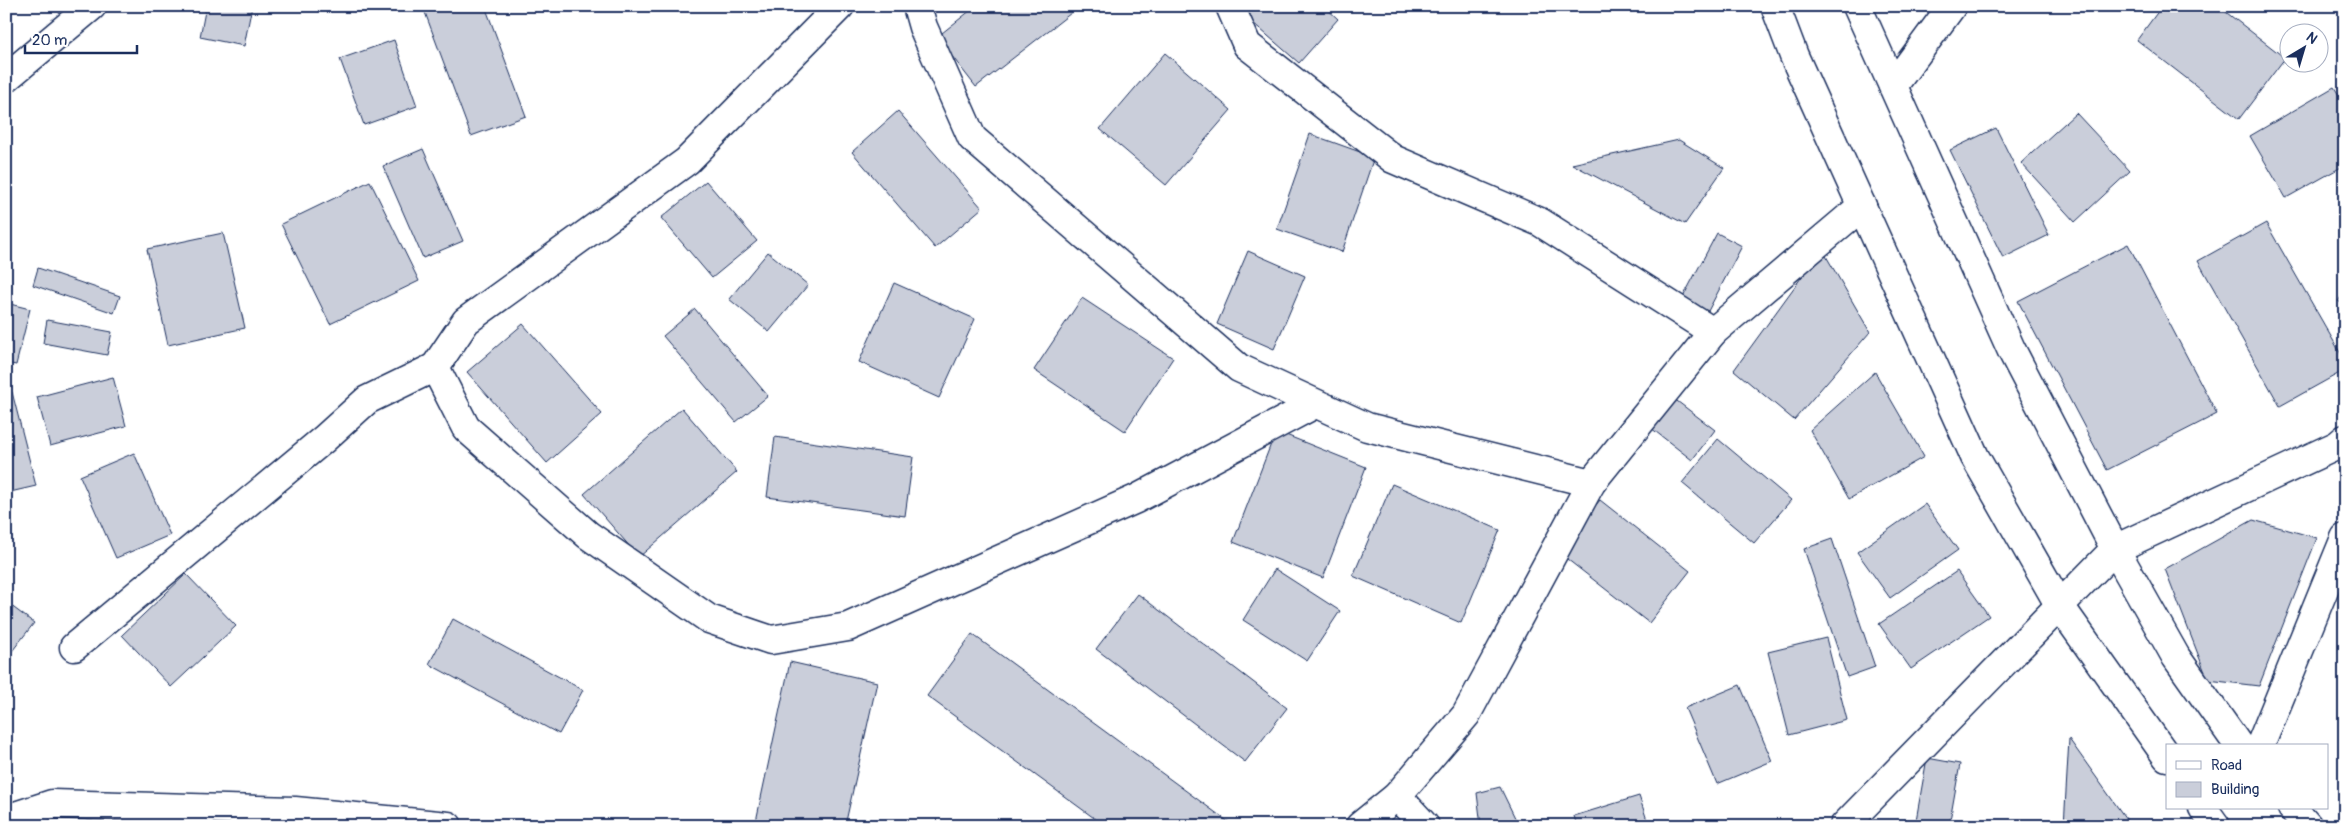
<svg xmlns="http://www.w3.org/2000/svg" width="2351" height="832" viewBox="0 0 2351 832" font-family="Pangolin,sans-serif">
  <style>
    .building { fill: #caceda; stroke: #1b2f5e }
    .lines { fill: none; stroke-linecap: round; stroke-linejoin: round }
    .minor-casing { stroke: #1b2f5e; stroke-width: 31 }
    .minor { stroke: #fff; stroke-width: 28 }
  </style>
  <rect width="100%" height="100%" fill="#fff"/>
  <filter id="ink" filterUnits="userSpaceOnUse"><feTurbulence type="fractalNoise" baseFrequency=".02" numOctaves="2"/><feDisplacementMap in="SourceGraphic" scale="10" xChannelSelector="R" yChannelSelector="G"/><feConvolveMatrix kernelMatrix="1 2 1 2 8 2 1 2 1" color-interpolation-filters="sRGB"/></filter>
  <g filter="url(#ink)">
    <g class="building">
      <polygon points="206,6 252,6 244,46 200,37"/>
      <polygon points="485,6 526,116 471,136 423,7"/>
      <polygon points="976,6 1080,6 976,87 937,37"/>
      <polygon points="1238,6 1324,6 1338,19 1299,63 1236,8"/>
      <polygon points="2162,6 2218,6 2285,58 2239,119 2137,40"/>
      <polygon points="394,40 417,106 364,125 340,59"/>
      <polygon points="1165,53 1231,110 1166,185 1100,129"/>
      <polygon points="2334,87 2345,105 2345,165 2286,198 2250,136"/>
      <polygon points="898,111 982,208 935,248 852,152"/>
      <polygon points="2076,113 2130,171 2075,222 2021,163"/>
      <polygon points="1996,128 2049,235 2003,258 1950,150"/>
      <polygon points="1310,134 1374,157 1342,252 1277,229"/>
      <polygon points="1679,140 1724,168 1685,224 1572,164"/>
      <polygon points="423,149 463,241 423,258 383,166"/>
      <polygon points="370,181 419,281 330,324 281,224"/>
      <polygon points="706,181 757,241 712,278 661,218"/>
      <polygon points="2266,223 2345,361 2345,370 2280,406 2198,261"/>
      <polygon points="223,233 245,328 168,345 147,249"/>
      <polygon points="1717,233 1742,246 1707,313 1682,299"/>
      <polygon points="2128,244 2217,414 2107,470 2018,301"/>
      <polygon points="1822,249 1870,332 1794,420 1734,370"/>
      <polygon points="1248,251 1305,276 1274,349 1217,324"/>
      <polygon points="768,252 808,285 769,332 729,299"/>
      <polygon points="38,268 120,296 114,313 33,285"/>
      <polygon points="894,283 975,319 939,398 859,362"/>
      <polygon points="2345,292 2345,306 2338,301"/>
      <polygon points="1082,298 1173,358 1125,431 1034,370"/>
      <polygon points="6,303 30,309 16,365 6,363"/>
      <polygon points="695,309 768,396 736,422 663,336"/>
      <polygon points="47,320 112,332 107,355 43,343"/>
      <polygon points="523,324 602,414 547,463 467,372"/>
      <polygon points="1875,372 1924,457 1849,499 1810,430"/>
      <polygon points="113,377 126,426 50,446 37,397"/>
      <polygon points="12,392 36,486 6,493 6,393"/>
      <polygon points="1673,398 1715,430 1692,460 1651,428"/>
      <polygon points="682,408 737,472 639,557 584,494"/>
      <polygon points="1276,431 1366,467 1323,578 1233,542"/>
      <polygon points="775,437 913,457 905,516 767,497"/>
      <polygon points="1718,439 1791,500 1754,543 1682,483"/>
      <polygon points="134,453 170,535 116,558 80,476"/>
      <polygon points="1392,484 1500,530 1461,623 1353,576"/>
      <polygon points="1600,500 1690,571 1649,623 1558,552"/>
      <polygon points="1925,504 1958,550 1890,598 1857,552"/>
      <polygon points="2253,520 2317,538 2259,686 2208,680 2165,569"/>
      <polygon points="1832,539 1875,667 1847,677 1804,549"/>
      <polygon points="1275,569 1340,611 1307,661 1243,620"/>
      <polygon points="1957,571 1989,616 1911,669 1879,624"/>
      <polygon points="186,574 236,626 171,687 122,635"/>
      <polygon points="2345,588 2345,607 2340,606"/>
      <polygon points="1138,594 1287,708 1245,762 1096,649"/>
      <polygon points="6,602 34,623 6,659"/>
      <polygon points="453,619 583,690 559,734 429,664"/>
      <polygon points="972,634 1234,826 1105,826 927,696"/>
      <polygon points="1826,638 1847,720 1789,735 1768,652"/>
      <polygon points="790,662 877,682 845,826 755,826"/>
      <polygon points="1740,685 1772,761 1717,784 1685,708"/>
      <polygon points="2069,739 2131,826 2064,826"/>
      <polygon points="1927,758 1960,764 1949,826 1915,826"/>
      <polygon points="1500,787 1519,826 1481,826 1477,793"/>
      <polygon points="1639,796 1649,826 1577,826 1574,816"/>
      <polygon points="134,822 219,825 219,826 134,826"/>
    </g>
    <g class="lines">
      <defs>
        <g id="minor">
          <polyline points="840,6 687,161 466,321 435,367 466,428 588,535 709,619 771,640 848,627 1136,499 1315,404"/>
          <polyline points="917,6 923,27 972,138 1239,368 1367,427 1591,483"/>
          <polyline points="1230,6 1247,45 1393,159 1540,222 1713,332"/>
          <polyline points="1775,6 1794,56 1975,457 2060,606 2167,757"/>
          <polyline points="1857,6 2011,349 2115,549 2176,657 2239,746"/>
          <polyline points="6,78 92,6"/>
          <polyline points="1893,86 1952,6"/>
          <polyline points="74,647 324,439 367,400 435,367"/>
          <polyline points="2260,746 2345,538"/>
          <polyline points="1397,796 1425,826"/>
          <polyline points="2203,808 2216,826"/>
          <polyline points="2292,808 2308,826"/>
          <polyline points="6,819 52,804 295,811 448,826"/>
          <polyline points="1360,826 1397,796 1466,715 1591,483 1713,332 1862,206"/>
          <polyline points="1844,826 2115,549 2338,445 2345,439"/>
        </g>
      </defs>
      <use href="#minor" class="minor-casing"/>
      <use href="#minor" class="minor"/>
    </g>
  </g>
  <rect width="2351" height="832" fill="none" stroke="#fff" stroke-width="25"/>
  <rect x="12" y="12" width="2326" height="807" fill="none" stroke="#1b2f5e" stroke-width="2" filter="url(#ink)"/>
  <rect x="2166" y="744" width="162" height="65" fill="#ffffff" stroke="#a4acbf"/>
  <rect x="2176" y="761" width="25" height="8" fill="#ffffff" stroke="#a4acbf"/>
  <text x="2211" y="770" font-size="15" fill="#1b2f5e">Road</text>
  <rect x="2176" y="782" width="25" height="15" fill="#caceda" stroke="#a4acbf"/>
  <text x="2211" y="794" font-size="15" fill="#1b2f5e">Building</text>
  <g transform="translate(2304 48) rotate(38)"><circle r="24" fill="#ffffff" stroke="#a4acbf"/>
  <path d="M0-4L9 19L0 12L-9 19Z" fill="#1b2f5e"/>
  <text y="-8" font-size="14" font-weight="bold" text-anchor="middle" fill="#1b2f5e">N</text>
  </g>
  <path d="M25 45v8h112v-8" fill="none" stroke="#1b2f5e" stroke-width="2.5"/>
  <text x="32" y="45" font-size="15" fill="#1b2f5e" stroke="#ffffff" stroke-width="4" paint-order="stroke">20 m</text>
</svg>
